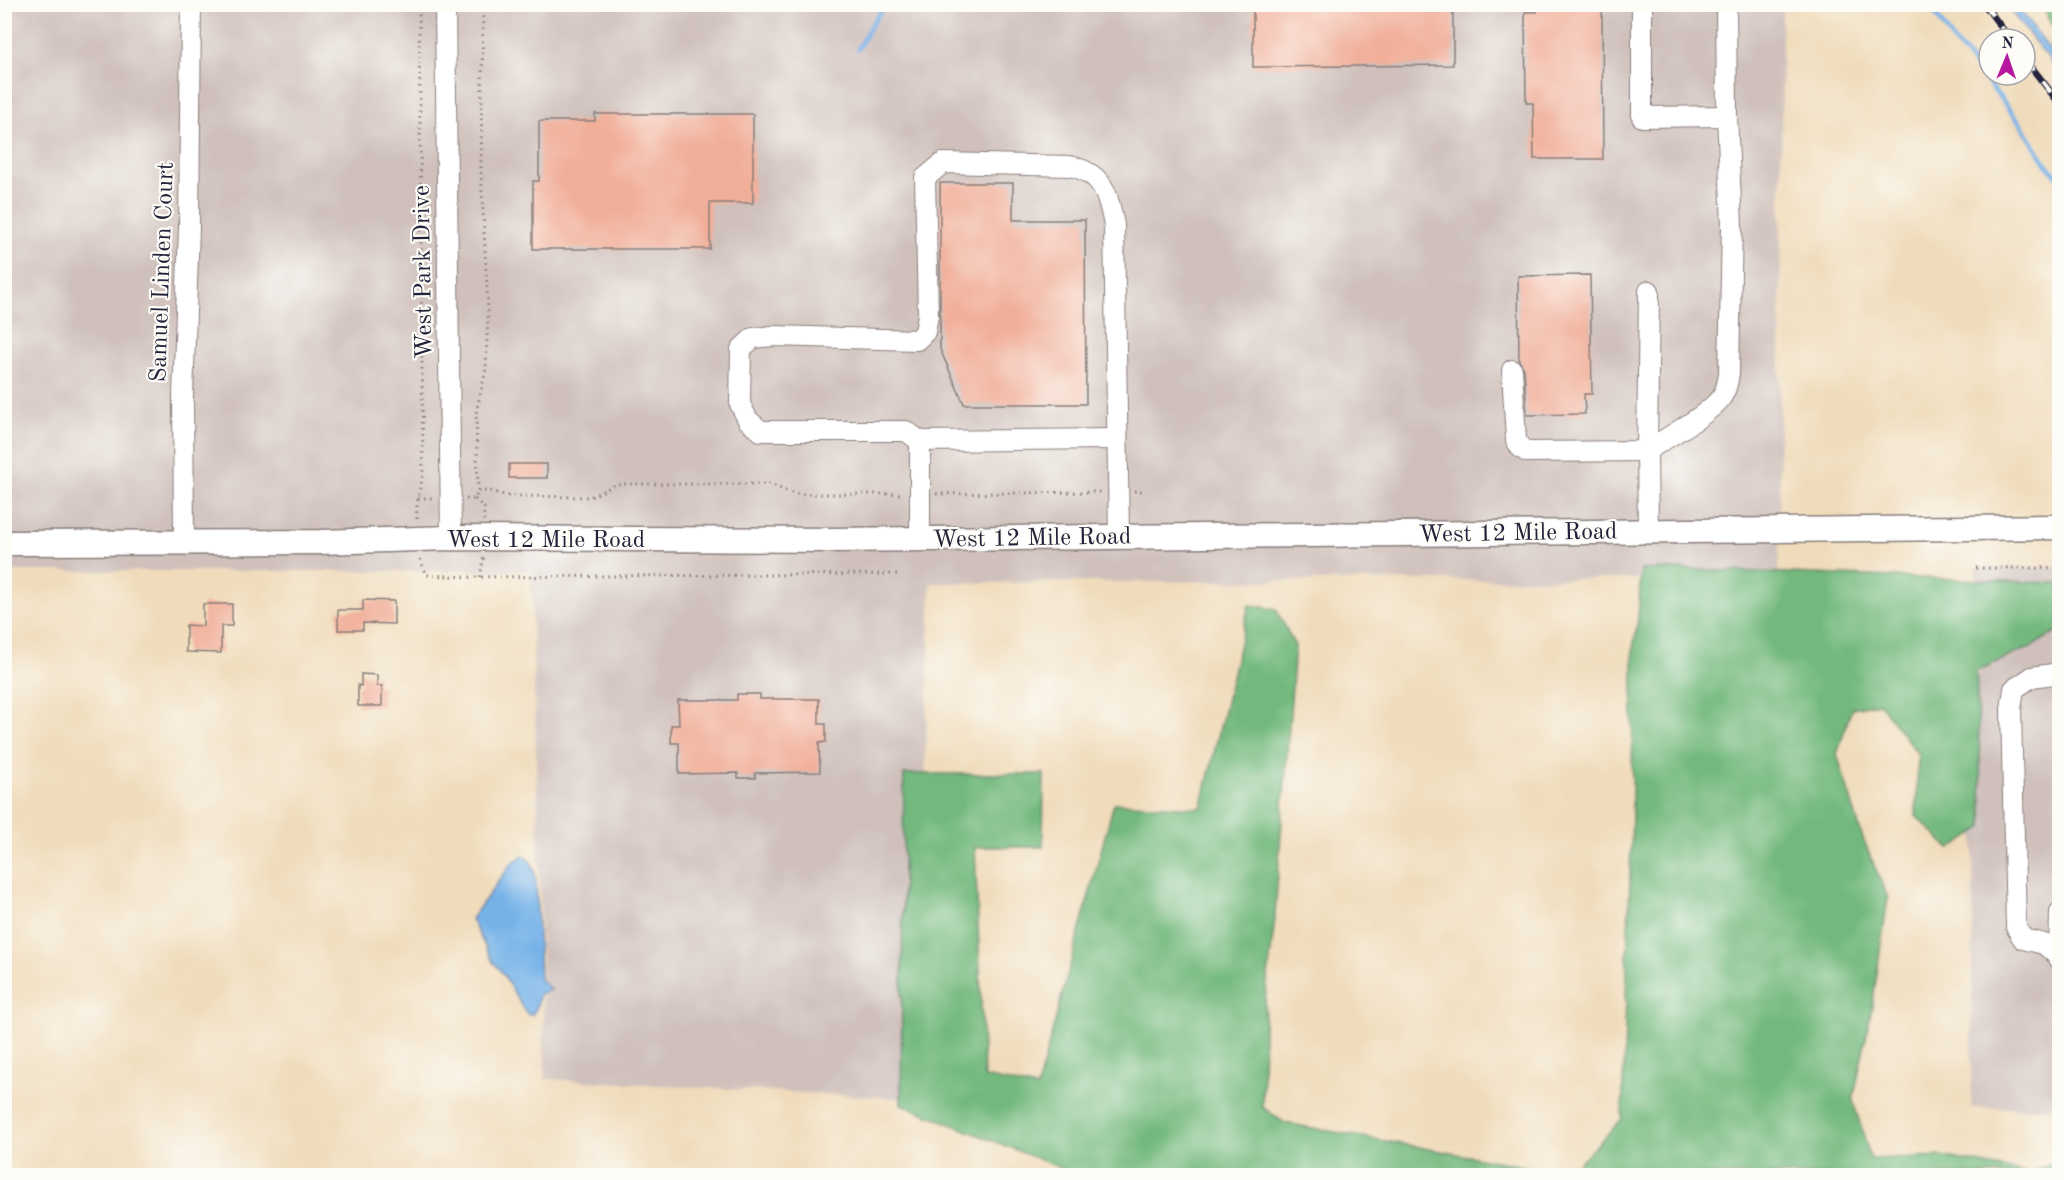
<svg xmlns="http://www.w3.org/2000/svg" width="2064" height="1180" viewBox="0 0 2064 1180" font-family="'Old Standard TT',serif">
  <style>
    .industrial { fill: #cfc0bb }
    .forest { fill: #73b97e; stroke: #4a6e5c; stroke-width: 1.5 }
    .water { fill: #76b2e8; stroke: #4c6a92; stroke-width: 1.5 }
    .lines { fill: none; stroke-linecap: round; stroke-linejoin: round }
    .stream { stroke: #76b2e8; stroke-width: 4.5 }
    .building { fill: #f1af9a }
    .minor-casing { stroke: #897f7b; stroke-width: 22 }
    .major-casing { stroke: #897f7b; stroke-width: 27 }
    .path { stroke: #897f7b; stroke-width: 3; stroke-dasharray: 1.5 4.5; stroke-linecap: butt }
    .minor { stroke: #fff; stroke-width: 20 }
    .major { stroke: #fff; stroke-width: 24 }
    .rail-casing { stroke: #22223b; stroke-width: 7 }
    .rail { stroke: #fdfcf7; stroke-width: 4.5; stroke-dasharray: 14; stroke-linecap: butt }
    .labels { text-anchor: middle; stroke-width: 4.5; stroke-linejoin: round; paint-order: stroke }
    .street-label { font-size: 24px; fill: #22223b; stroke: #fdfcf7 }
  </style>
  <rect width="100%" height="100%" fill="#fdfcf7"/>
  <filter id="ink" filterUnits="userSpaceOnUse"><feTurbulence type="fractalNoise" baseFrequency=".0167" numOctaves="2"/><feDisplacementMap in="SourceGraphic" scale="12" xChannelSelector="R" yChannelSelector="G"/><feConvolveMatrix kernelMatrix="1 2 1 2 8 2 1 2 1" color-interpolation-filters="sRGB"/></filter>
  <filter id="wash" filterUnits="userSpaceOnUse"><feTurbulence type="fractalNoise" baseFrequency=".008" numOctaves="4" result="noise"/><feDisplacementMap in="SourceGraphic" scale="24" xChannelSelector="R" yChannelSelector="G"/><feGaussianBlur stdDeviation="1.35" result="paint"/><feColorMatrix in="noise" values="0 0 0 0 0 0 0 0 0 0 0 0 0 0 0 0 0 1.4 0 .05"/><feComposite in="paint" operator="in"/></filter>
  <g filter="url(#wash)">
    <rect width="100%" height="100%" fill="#f0dcbb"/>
    <g class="industrial">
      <polygon points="5,5 1782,5 1779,578 931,583 915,1099 545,1079 531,571 5,571"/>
      <polygon points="2059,567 2059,1108 1971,1108 1976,568"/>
    </g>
    <g class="forest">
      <polygon points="2042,5 2059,5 2059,35 2049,20"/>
      <polygon points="1677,569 2059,583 2059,630 2031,647 1976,671 1983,827 1950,849 1916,816 1918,754 1879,703 1852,708 1837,754 1862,836 1888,898 1871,1013 1853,1101 1871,1159 1942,1156 2030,1174 2059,1159 2059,1175 1078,1175 901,1104 904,774 1044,774 1043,847 975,847 984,1077 1037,1088 1114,803 1201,808 1249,605 1276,609 1295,646 1274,927 1265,1001 1262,1107 1285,1123 1568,1174 1622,1119 1632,815 1633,649 1638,619 1641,570"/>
    </g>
    <g class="water">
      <polygon points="2006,5 2017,5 2059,63 2059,72"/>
      <path d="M522,856C533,860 534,869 536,880L540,979L551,990L540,993L536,1009L532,1015L527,1014C515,998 508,976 493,962L471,919L512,863Z"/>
    </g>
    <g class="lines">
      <g class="stream">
        <polyline points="1929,4 1956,45 1962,50 2020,123 2050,169 2060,178"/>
        <polyline points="858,49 869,28 886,4"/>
      </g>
    </g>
    <g id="blocks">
      <g class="building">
        <polygon points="1253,4 1453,4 1453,65 1253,67"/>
        <polygon points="1537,4 1602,4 1603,159 1534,159 1533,103 1526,103 1525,12 1537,12"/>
        <polygon points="595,114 753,114 753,203 710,203 710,249 533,249 533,181 539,181 539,121 595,121"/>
        <polygon points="940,183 1013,183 1013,220 1085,220 1086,404 964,404 940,349"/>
        <polygon points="1590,275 1592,394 1584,394 1585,414 1527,415 1524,369 1519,361 1518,276"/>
        <rect x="509" y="464" width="38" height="14"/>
        <polygon points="363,600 394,601 394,624 363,623 363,630 338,630 338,610 363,610"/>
        <polygon points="203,604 232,604 232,626 221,626 221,653 186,652 186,625 203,626"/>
        <polygon points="361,674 377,675 377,686 382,686 382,706 358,706 358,685 361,686"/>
        <polygon points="737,694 760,694 760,699 819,699 819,724 826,724 826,742 819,743 820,772 755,773 755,778 738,778 738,773 679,774 679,743 671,743 671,725 679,725 678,700 737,700"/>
      </g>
    </g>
  </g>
  <g filter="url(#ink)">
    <use href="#blocks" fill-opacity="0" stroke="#897f7b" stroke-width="1.5"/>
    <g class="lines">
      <defs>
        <g id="minor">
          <polyline points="445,4 451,538"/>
          <polyline points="1642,4 1642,117 1727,116"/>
          <polyline points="1512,370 1516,440 1520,447 1527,452 1647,451 1649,291"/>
          <polyline points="920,441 1117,439"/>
          <path d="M1648,531L1647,451C1668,436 1704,418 1720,399C1726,392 1728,382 1729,373L1732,225L1727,116L1726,4"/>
          <path d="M920,539V441L906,431H761L748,420L740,404L741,349L753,338L773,336L917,340L925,332L928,315L925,178L943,163L1070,166C1104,173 1108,195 1114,225L1119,536"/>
          <polyline points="184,541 183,396 189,228 191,4"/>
          <polyline points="2060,673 2032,677 2014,689 2011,709 2016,927 2023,939 2044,944 2059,957 2060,960"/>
          <polyline points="2059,957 2060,912"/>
        </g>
        <polyline id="major" points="4,543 320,542 451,538 831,540 2060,527"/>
      </defs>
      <use href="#minor" class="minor-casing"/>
      <use href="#major" class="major-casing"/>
      <g class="path">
        <polyline points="478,491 490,491 507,496 590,497 617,484 770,484 794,494 902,494"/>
        <polyline points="1134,491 1145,491"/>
        <polyline points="936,494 1100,492"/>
        <polyline points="418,498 435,498"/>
        <polyline points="466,499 475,499 478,491 476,413 486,369 488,308 481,170 483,4"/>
        <polyline points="475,499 484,508 484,521"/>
        <path d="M417,519C415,503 421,489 423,472L419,4"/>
        <polyline points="420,559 427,575 470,577 899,574"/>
        <polyline points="1976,568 2060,568"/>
        <polyline points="480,577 484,557"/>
      </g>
      <use href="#minor" class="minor"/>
      <use href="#major" class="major"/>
      <defs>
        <g id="rail">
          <polyline points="1984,4 2010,39"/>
          <polyline points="2025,59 2060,104"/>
        </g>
      </defs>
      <use href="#rail" class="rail-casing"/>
      <use href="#rail" class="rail"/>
    </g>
  </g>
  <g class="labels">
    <g class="street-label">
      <text transform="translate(161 272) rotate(-88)" y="8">Samuel Linden Court</text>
      <text transform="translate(422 272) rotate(-91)" y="8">West Park Drive</text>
      <text transform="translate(1518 532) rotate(-1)" y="8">West 12 Mile Road</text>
      <text transform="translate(1032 537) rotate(-1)" y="8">West 12 Mile Road</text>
      <text x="546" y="547">West 12 Mile Road</text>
    </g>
  </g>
  <rect width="2064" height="1180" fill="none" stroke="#fdfcf7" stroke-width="24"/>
  <g transform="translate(2007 57) rotate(2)"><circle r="28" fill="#fdfcf7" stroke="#a5a5ac" stroke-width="1.5"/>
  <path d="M0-4.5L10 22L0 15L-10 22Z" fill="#b5179e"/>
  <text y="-9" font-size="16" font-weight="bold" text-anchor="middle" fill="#22223b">N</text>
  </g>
</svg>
